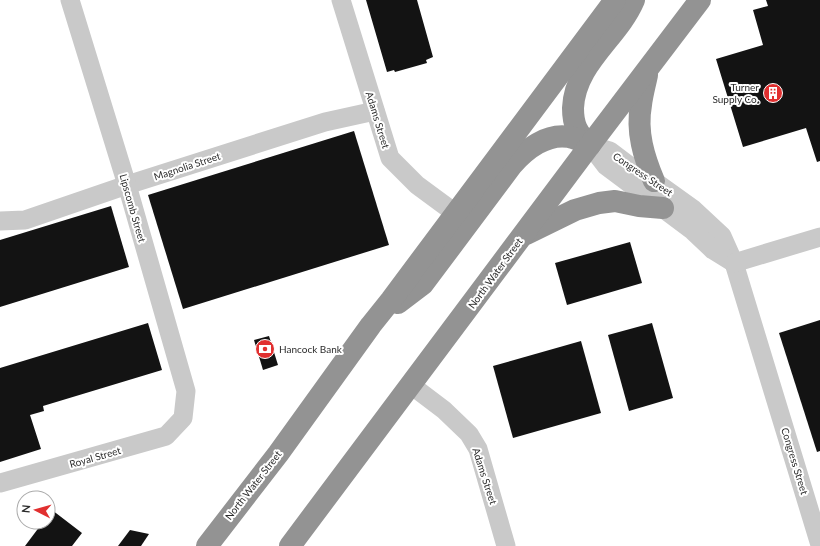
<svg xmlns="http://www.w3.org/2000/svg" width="820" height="546" viewBox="0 0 820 546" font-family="Lato,sans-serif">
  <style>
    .building { fill: #131313 }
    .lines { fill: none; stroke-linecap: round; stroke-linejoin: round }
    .minor { stroke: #c9c9c9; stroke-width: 19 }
    .highway { stroke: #939393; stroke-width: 22 }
    .labels { text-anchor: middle; stroke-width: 4; stroke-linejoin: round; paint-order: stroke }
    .poi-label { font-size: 10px; fill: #2c2c2c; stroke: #fff; text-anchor: end }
    .street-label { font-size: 10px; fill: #2c2c2c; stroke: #fff }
  </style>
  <rect width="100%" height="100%" fill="#fff"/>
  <g class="building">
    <polygon points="366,0 417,0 433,57 426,60 427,63 395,72 394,70 387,72"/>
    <polygon points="766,0 820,0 820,161 817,162 806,128 743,147 716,59 763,45 753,10 768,6"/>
    <polygon points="354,131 389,245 183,309 148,195"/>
    <polygon points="111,206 129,267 0,307 0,240"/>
    <polygon points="630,242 642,283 567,305 555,263"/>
    <polygon points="820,320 820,451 817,452 779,333"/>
    <polygon points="148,323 162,370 43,406 44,411 30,415 41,449 0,462 0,368"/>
    <polygon points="652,323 673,398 629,411 608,335"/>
    <polygon points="269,336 278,365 263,370 254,340"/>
    <polygon points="581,341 601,413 513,438 493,366"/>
    <polygon points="52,510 82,533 72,546 25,546 43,522 48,522 48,515"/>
    <polygon points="130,530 149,534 141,546 118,546"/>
  </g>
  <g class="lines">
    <g class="minor">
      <polyline points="341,0 390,158 417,185 455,213"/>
      <polyline points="590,145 610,151 643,176 654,181 693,209 722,236 734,263 820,545"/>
      <polyline points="590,145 606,166 693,231 713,250 734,263"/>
      <polyline points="0,221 25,220 127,185 325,122 375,111"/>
      <polyline points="734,263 820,237"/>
      <polyline points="411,385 444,410 469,434 478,449 506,546"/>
      <polyline points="0,483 166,436 183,418 186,391 127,185 70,0"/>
    </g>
    <g class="highway">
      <path d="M647,75C645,85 642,95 641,105C636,132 644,157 654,181"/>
      <path d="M590,145C577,133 573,125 573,108C575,63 618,38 634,0"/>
      <polyline points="526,234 575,210 599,203 615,201 639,206 663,208"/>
      <path d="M398,303L423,284L512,165C526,149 547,133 569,137C576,138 583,142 590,145"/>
      <polyline points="207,546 278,454 371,325 391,300 615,0"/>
      <polyline points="290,546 590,145 700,0"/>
    </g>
  </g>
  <defs>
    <symbol id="building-disc" viewBox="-11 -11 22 22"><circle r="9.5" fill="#e12f2f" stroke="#fff"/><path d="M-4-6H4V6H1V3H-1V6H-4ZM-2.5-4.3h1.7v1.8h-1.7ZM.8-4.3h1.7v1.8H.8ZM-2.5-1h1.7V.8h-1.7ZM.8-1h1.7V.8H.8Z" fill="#fff"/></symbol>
    <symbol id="bank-disc" viewBox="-11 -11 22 22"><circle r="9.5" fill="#e12f2f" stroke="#fff"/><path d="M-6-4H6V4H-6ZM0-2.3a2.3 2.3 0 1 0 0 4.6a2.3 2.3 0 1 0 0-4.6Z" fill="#fff"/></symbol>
  </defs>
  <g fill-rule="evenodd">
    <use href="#building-disc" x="762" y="82" width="22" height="22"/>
    <use href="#bank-disc" x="254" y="338" width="22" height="22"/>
  </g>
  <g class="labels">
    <g class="poi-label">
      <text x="759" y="91">Turner<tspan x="759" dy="12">Supply Co.</tspan></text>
      <text x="279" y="353" text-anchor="start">Hancock Bank</text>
    </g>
    <g class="street-label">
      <text transform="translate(378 120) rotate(73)" y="4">Adams Street</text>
      <text transform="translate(187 166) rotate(-18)" y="4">Magnolia Street</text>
      <text transform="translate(643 174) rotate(34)" y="4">Congress Street</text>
      <text transform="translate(133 208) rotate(74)" y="4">Lipscomb Street</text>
      <text transform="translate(495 273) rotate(-54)" y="4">North Water Street</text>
      <text transform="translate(95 457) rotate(-16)" y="4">Royal Street</text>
      <text transform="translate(795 461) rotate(73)" y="4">Congress Street</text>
      <text transform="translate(485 476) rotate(72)" y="4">Adams Street</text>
      <text transform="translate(253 485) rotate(-52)" y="4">North Water Street</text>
    </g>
  </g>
  <g transform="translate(36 510) rotate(276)"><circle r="19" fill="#ffffff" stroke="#ababab"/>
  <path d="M0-3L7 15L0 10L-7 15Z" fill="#e12f2f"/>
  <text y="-6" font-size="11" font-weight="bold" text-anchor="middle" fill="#2c2c2c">N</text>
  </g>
</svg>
